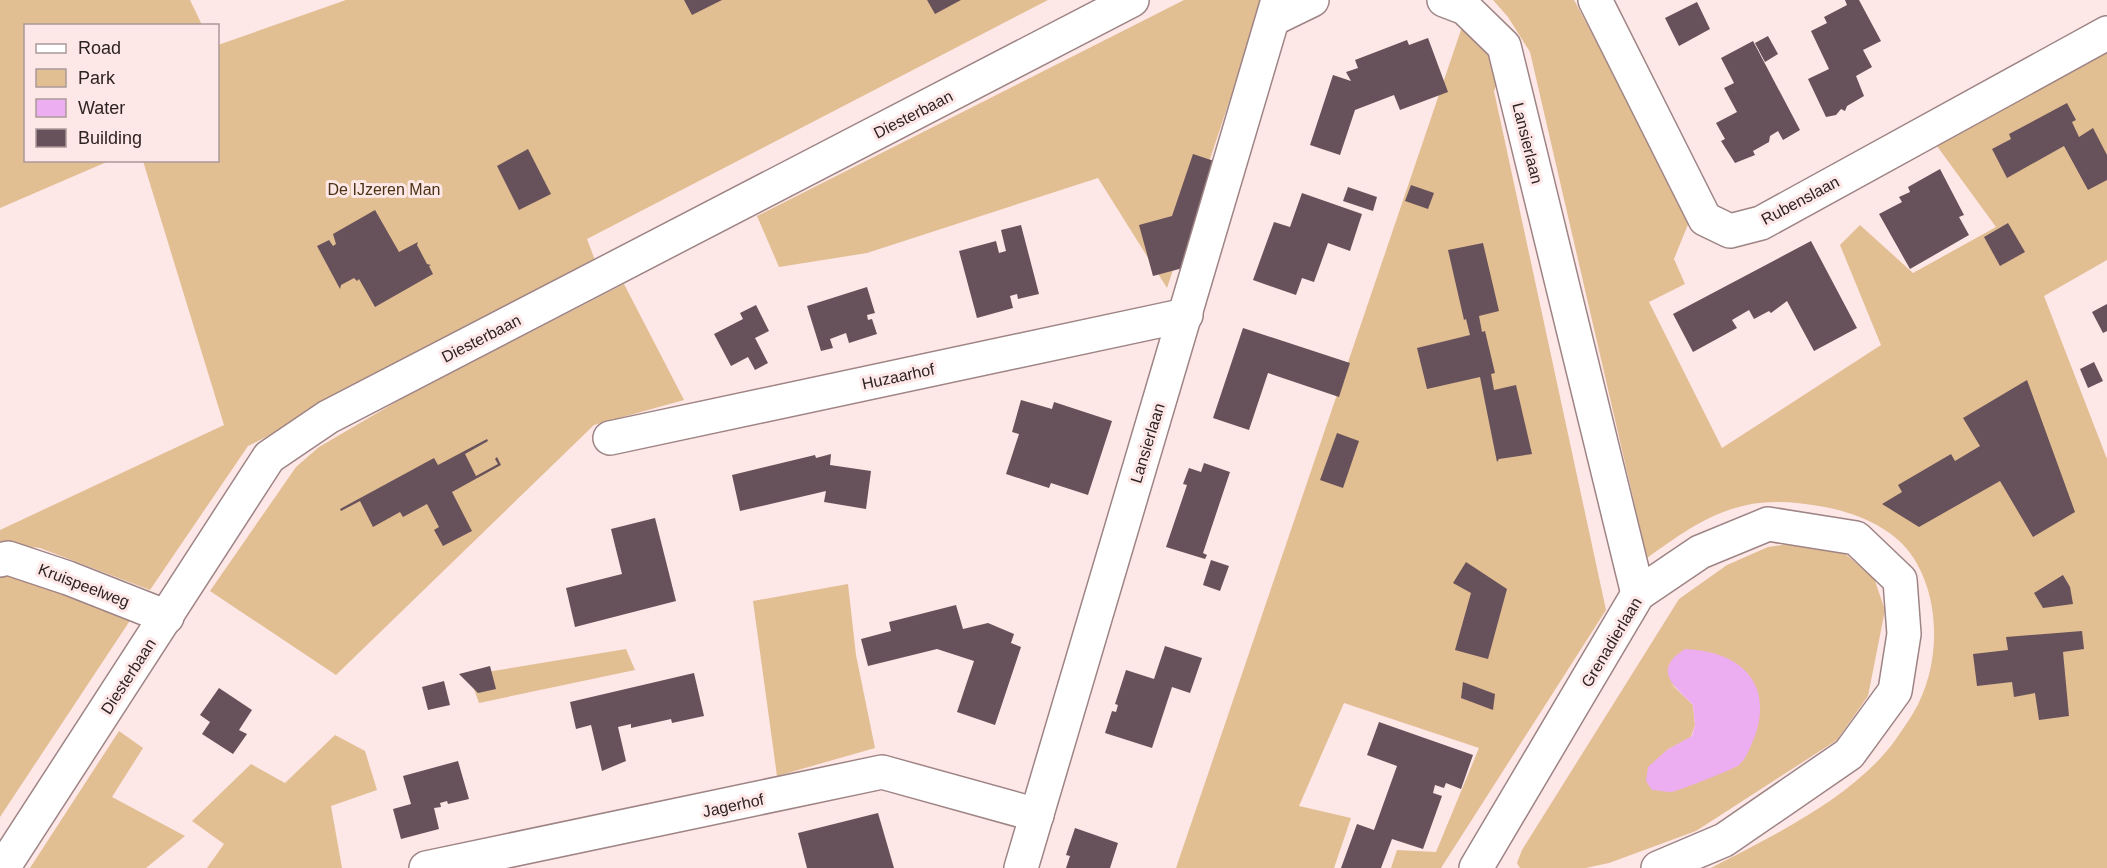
<svg xmlns="http://www.w3.org/2000/svg" width="2107" height="868" viewBox="0 0 2107 868" font-family="Arial,sans-serif">
  <style>
    .green { fill: #e2be93; fill-rule: evenodd }
    .water { fill: #edaef1 }
    .building { fill: #67525b }
    .lines { fill: none; stroke-linecap: round; stroke-linejoin: round }
    .minor-casing { stroke: #9e8484; stroke-width: 36 }
    .minor { stroke: #fff; stroke-width: 33 }
    .labels { text-anchor: middle; stroke-width: 6; stroke-linejoin: round; paint-order: stroke }
    .street-label { font-size: 16px; fill: #2e2323; stroke: #fee7e7 }
    .park-label { font-size: 16px; fill: #4b3313; stroke: #fee7e7 }
  </style>
  <rect width="100%" height="100%" fill="#fee7e7"/>
  <g class="green">
    <polygon points="0,0 190,0 202,25 26,26 26,160 109,161 0,208"/>
    <polygon points="346,0 1048,0 587,239 599,271 248,446 150,590 40,548 0,543 0,530 224,425 143,161 218,160 218,45"/>
    <polygon points="1184,0 1263,0 1167,288 1098,178 867,253 779,267 757,216"/>
    <path d="M1493,0H1574L1691,217L1674,259L1685,284L1649,302L1722,448L1881,345L1840,245L1860,225L1913,273L1996,227L1926,131L2107,35V260L2044,296L2107,459V868H1711C1771,837 1856,796 1896,739C1904,727 1914,714 1920,700C1941,655 1940,590 1907,549C1886,524 1850,511 1819,506C1796,502 1770,500 1747,505C1708,513 1678,536 1647,558L1530,52L1508,17Z"/>
    <polygon points="1462,27 1489,53 1499,78 1494,91 1606,610 1441,868 1391,868 1397,850 1436,852 1479,748 1344,703 1299,806 1351,818 1334,868 1176,868"/>
    <polygon points="624,284 684,400 594,425 336,675 210,591 296,467 319,447 401,399"/>
    <path d="M1802,542L1843,552L1874,578L1885,610L1868,696L1837,740L1696,831L1609,863L1586,868H1520L1517,863L1522,850L1679,599L1727,565L1768,547ZM1670,683L1751,746L1667,750L1691,737L1695,725L1693,705Z"/>
    <polygon points="4,574 133,616 0,817 0,575"/>
    <polygon points="848,584 856,655 875,748 777,776 753,601"/>
    <polygon points="626,649 635,670 479,703 469,675"/>
    <polygon points="119,731 143,748 112,797 185,836 146,868 30,868"/>
    <polygon points="335,735 365,751 377,790 331,806 342,868 207,868 224,844 192,821 251,764 285,783"/>
  </g>
  <path class="water" d="M1685,649C1735,651 1773,678 1756,733C1752,743 1747,758 1739,765C1734,769 1676,792 1671,792C1665,792 1658,790 1652,790L1646,781L1648,767L1667,750L1692,736L1695,725L1693,705C1673,685 1652,670 1685,649Z"/>
  <g class="building">
    <polygon points="684,0 722,0 692,15"/>
    <polygon points="927,0 961,0 935,14"/>
    <polygon points="1845,0 1859,0 1881,41 1863,50 1872,67 1856,76 1864,96 1847,106 1845,111 1841,109 1836,115 1826,117 1808,79 1829,69 1811,31 1827,23 1824,17 1847,5"/>
    <polygon points="1697,2 1710,29 1679,46 1665,18"/>
    <polygon points="1768,36 1778,54 1765,62 1755,43"/>
    <polygon points="1428,38 1448,92 1400,110 1394,95 1355,110 1340,155 1310,145 1333,75 1351,81 1346,72 1358,68 1355,60 1407,40 1409,45"/>
    <polygon points="1753,41 1800,130 1783,140 1778,131 1770,136 1769,142 1753,151 1755,155 1735,163 1721,141 1725,139 1716,123 1737,112 1724,88 1734,83 1721,58"/>
    <polygon points="2067,103 2076,120 2072,122 2079,137 2093,128 2107,155 2107,180 2088,190 2064,146 2007,178 1992,149 2011,139 2009,134"/>
    <polygon points="528,149 551,194 519,210 497,166"/>
    <polygon points="1193,154 1217,162 1183,268 1153,276 1139,225 1172,216"/>
    <polygon points="1940,169 1964,215 1959,217 1969,235 1910,269 1879,214 1902,202 1899,197 1910,192 1908,187"/>
    <polygon points="1411,185 1434,193 1428,209 1405,201"/>
    <polygon points="1348,187 1377,197 1373,211 1343,201"/>
    <polygon points="1302,193 1362,214 1350,251 1328,243 1314,282 1302,278 1296,295 1253,280 1274,222 1290,227"/>
    <polygon points="375,210 399,252 418,242 417,245 427,264 431,265 429,266 433,274 375,307 359,279 357,281 354,278 341,285 340,289 317,246 329,240 333,246 336,244 333,234"/>
    <polygon points="2008,223 2025,252 2000,266 1984,237"/>
    <polygon points="1021,225 1039,294 1018,299 1017,294 1010,296 1013,308 977,318 959,251 996,241 999,253 1006,251 1001,230"/>
    <polygon points="1811,241 1857,328 1814,351 1787,301 1771,313 1769,311 1754,319 1749,310 1732,320 1737,328 1693,352 1673,314"/>
    <polygon points="1483,243 1499,311 1479,316 1482,332 1485,331 1495,373 1491,374 1494,390 1516,385 1532,454 1499,459 1497,462 1480,377 1427,389 1417,348 1470,335 1466,319 1464,320 1448,250"/>
    <polygon points="867,287 875,313 867,315 868,320 872,319 877,334 849,343 846,333 830,339 833,348 821,351 807,306"/>
    <polygon points="2107,304 2107,331 2103,333 2092,312"/>
    <polygon points="756,305 769,331 755,338 768,363 755,370 748,357 731,366 714,334 743,319 740,313"/>
    <polygon points="1243,328 1350,363 1339,397 1268,373 1249,430 1213,418"/>
    <polygon points="2094,362 2103,381 2088,388 2080,369"/>
    <polygon points="2027,380 2075,512 2033,537 2000,481 1919,527 1882,504 1902,492 1898,485 1951,454 1955,461 1980,446 1963,418"/>
    <polygon points="1021,400 1052,409 1054,402 1112,421 1088,495 1051,483 1049,488 1006,474 1019,434 1012,432"/>
    <polygon points="1337,433 1359,441 1343,488 1320,480"/>
    <polygon points="487,439 488,441 465,454 476,476 498,464 495,459 497,457 501,465 452,492 472,531 443,546 434,530 439,527 427,504 403,517 400,512 373,527 360,501 341,511 340,509 434,458 438,465"/>
    <polygon points="831,454 830,465 871,471 866,509 824,502 826,491 740,511 732,475 815,455 816,458"/>
    <polygon points="1204,463 1230,472 1203,553 1207,555 1205,559 1166,547 1187,485 1183,484 1189,468 1201,472"/>
    <polygon points="655,518 676,601 575,627 566,588 622,574 611,529"/>
    <polygon points="1211,560 1229,566 1220,591 1203,585"/>
    <polygon points="1466,562 1507,589 1488,659 1455,650 1471,593 1453,583"/>
    <polygon points="2063,575 2070,587 2073,604 2043,608 2034,593"/>
    <polygon points="956,605 963,629 988,623 1014,634 1011,643 1021,647 995,725 957,712 974,661 937,649 868,666 861,639 891,631 889,622"/>
    <polygon points="2082,631 2084,649 2063,652 2069,716 2039,720 2035,693 2014,697 2012,682 1977,686 1973,654 2008,650 2006,637"/>
    <polygon points="1165,646 1202,658 1190,693 1172,687 1152,748 1105,733 1112,711 1116,712 1118,705 1115,704 1126,670 1154,679"/>
    <polygon points="490,666 496,689 478,693 459,674"/>
    <polygon points="694,673 704,716 672,723 671,719 631,728 631,724 618,727 626,761 602,771 591,725 576,729 570,702"/>
    <polygon points="444,681 450,705 428,710 422,687"/>
    <polygon points="1463,682 1495,694 1493,710 1461,698"/>
    <polygon points="219,688 252,710 239,730 247,734 233,754 202,734 210,722 200,715"/>
    <polygon points="1379,722 1473,755 1461,789 1446,783 1444,788 1435,785 1433,793 1442,796 1423,849 1392,839 1381,868 1341,868 1357,824 1374,830 1397,766 1367,755"/>
    <polygon points="458,761 469,799 448,804 447,801 440,803 441,807 434,808 439,829 401,839 393,809 411,804 403,776"/>
    <polygon points="878,813 894,868 807,868 798,833"/>
    <polygon points="1075,828 1118,843 1110,868 1066,868 1070,856 1066,855"/>
  </g>
  <g class="lines">
    <defs>
      <g id="minor">
        <polyline points="1444,0 1465,8 1504,46 1638,594"/>
        <polyline points="1595,0 1705,219 1730,231 1761,223 2107,33"/>
        <polyline points="1273,19 1312,0"/>
        <polyline points="610,438 1186,315"/>
        <polyline points="0,560 8,558 68,578 167,617"/>
        <polyline points="3,868 269,457 328,417 1132,0"/>
        <polyline points="426,868 882,772 1037,815"/>
        <polyline points="1021,868 1278,0"/>
        <polyline points="1476,868 1638,594 1700,552 1768,524 1856,538 1900,580 1904,634 1895,691 1849,754 1724,840 1658,868"/>
      </g>
    </defs>
    <use href="#minor" class="minor-casing"/>
    <use href="#minor" class="minor"/>
  </g>
  <g class="labels">
    <g class="street-label">
      <text transform="translate(913 114) rotate(-27)" y="6">Diesterbaan</text>
      <text transform="translate(1528 143) rotate(76)" y="6">Lansierlaan</text>
      <text transform="translate(1800 200) rotate(-28)" y="6">Rubenslaan</text>
      <text transform="translate(481 338) rotate(-27)" y="6">Diesterbaan</text>
      <text transform="translate(898 376) rotate(-12)" y="6">Huzaarhof</text>
      <text transform="translate(1147 443) rotate(-73)" y="6">Lansierlaan</text>
      <text transform="translate(84 585) rotate(21)" y="6">Kruispeelweg</text>
      <text transform="translate(1611 642) rotate(-59)" y="6">Grenadierlaan</text>
      <text transform="translate(128 676) rotate(-57)" y="6">Diesterbaan</text>
      <text transform="translate(733 805) rotate(-12)" y="6">Jagerhof</text>
    </g>
    <g class="park-label">
      <text x="384" y="195">De IJzeren Man</text>
    </g>
  </g>
  <rect x="24" y="24" width="195" height="138" fill="#fee7e7" stroke="#ab9999" stroke-width="1.5"/>
  <rect x="36" y="44" width="30" height="9" fill="#ffffff" stroke="#ab9999" stroke-width="1.5"/>
  <text x="78" y="54" font-size="18" fill="#2e2323">Road</text>
  <rect x="36" y="69" width="30" height="18" fill="#e2be93" stroke="#ab9999" stroke-width="1.5"/>
  <text x="78" y="84" font-size="18" fill="#2e2323">Park</text>
  <rect x="36" y="99" width="30" height="18" fill="#edaef1" stroke="#ab9999" stroke-width="1.5"/>
  <text x="78" y="114" font-size="18" fill="#2e2323">Water</text>
  <rect x="36" y="129" width="30" height="18" fill="#67525b" stroke="#ab9999" stroke-width="1.5"/>
  <text x="78" y="144" font-size="18" fill="#2e2323">Building</text>
</svg>
